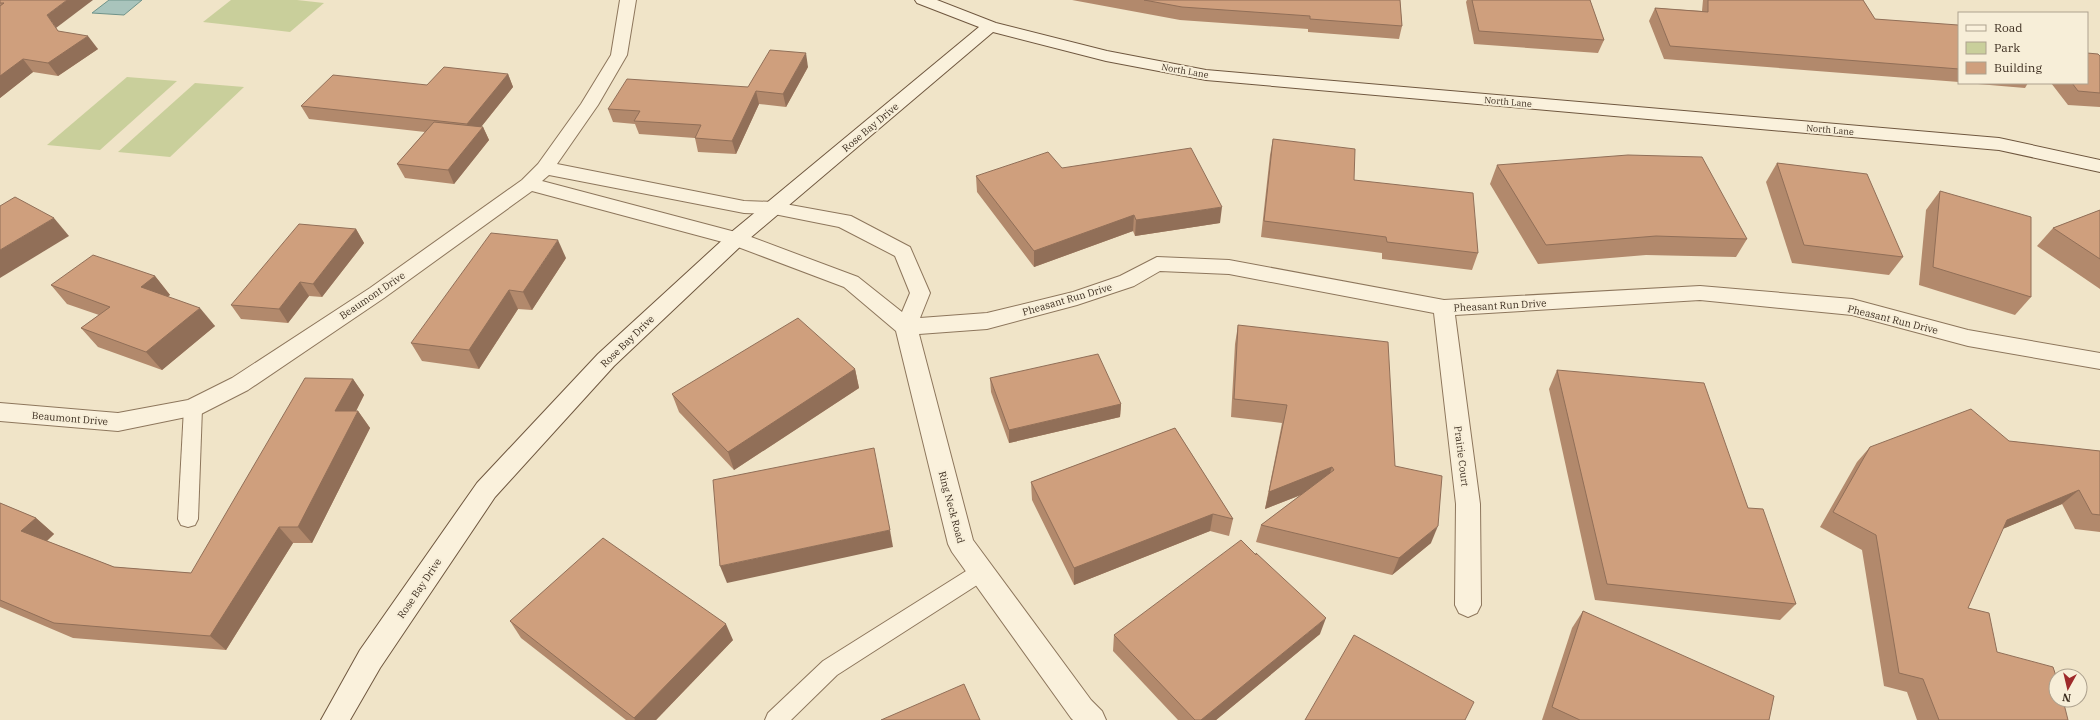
<svg xmlns="http://www.w3.org/2000/svg" width="2100" height="720" viewBox="0 0 2100 720" font-family="'IBM Plex Serif',serif">
  <style>
    .green { fill: #c9cf9b }
    .water { fill: #a9c4bc; stroke: #6f938a }
    .lines { fill: none; stroke-linecap: round; stroke-linejoin: round }
    .lane-casing { stroke: #8d765c; stroke-width: 2 }
    .street-casing { stroke: #8d765c; stroke-width: 2 }
    .secondary-casing { stroke: #6f573f; stroke-width: 2 }
    .lane { fill: #faf1dc; fill-rule: evenodd }
    .street { fill: #faf1dc; fill-rule: evenodd }
    .secondary { fill: #faf1dc; fill-rule: evenodd }
    .wall { fill: #b2896c }
    .shaded-wall { fill: #916f58 }
    .building { fill: #cf9f7d; stroke: #916f58 }
    .labels { text-anchor: middle; stroke-width: 4; stroke-linejoin: round; paint-order: stroke }
    .far-street-label { font-size: 9px; fill: #3d2e20; stroke: #f7eed8 }
    .street-label { font-size: 10px; fill: #3d2e20; stroke: #f7eed8 }
  </style>
  <rect width="100%" height="100%" fill="#f0e4c8"/>
  <g class="green">
    <polygon points="231,0 297,0 324,3 290,32 203,22"/>
    <polygon points="127,77 177,81 100,150 47,145"/>
    <polygon points="195,83 244,87 170,157 118,152"/>
  </g>
  <polygon class="water" points="109,0 142,0 124,15 92,13"/>
  <g class="lines">
    <defs>
      <g id="lane">
        <polygon points="193,401 199,403 202,408 198,519 195,525 188,527 181,525 178,519 184,408 187,403"/>
        <polygon points="981,563 988,566 991,572 988,578 837,675 791,720 765,720 768,713 823,661 974,566"/>
      </g>
      <path id="street" d="M620,0H636L627,55L598,105L557,164L744,201L774,202L851,216L910,247L930,293L920,318L987,313L1073,292L1120,276L1157,257L1229,260L1444,300L1700,286L1852,299L1968,330L2100,353V369L1968,346L1852,315L1700,300L1455,315L1480,504L1481,605L1477,613L1468,617L1459,613L1455,605L1456,504L1434,313L1229,274L1160,271L1134,286L1077,305L987,329L919,334L973,540L1091,700L1102,711L1106,720H1073L1071,718L952,552L948,544L896,331L844,287L730,244L532,191L384,298L248,390L201,414L118,431L0,421V403L118,413L188,400L232,378L370,288L522,180L538,164L581,104L611,55ZM549,175L744,213L774,214L839,227L895,256L910,293L902,312L858,277L743,234L542,181Z"/>
      <polygon id="secondary" points="915,0 937,0 996,23 1107,51 1206,70 1999,138 2100,160 2100,172 1999,150 1206,80 1106,61 993,32 743,244 614,366 495,497 380,668 350,720 321,720 360,650 477,483 598,354 729,234 979,27 917,3"/>
    </defs>
    <use href="#lane" class="lane-casing"/>
    <use href="#street" class="street-casing"/>
    <use href="#secondary" class="secondary-casing"/>
    <use href="#lane" class="lane"/>
    <use href="#street" class="street"/>
    <use href="#secondary" class="secondary"/>
  </g>
  <g class="wall">
    <polygon points="0,0 56,28 58,31 98,49 58,76 33,72 0,98"/>
    <polygon points="1072,0 1400,0 1402,26 1399,39 1308,32 1308,29 1180,20"/>
    <polygon points="1467,0 1590,0 1604,40 1598,53 1474,44 1466,2"/>
    <polygon points="1703,0 1863,0 1875,19 1959,27 1959,82 1664,59 1649,21 1655,8 1702,11"/>
    <polygon points="2100,56 2100,107 2068,105 2051,83 2087,83"/>
    <polygon points="808,67 786,107 759,104 736,154 698,152 695,138 639,134 635,124 613,122 608,109 748,87"/>
    <polygon points="508,74 513,87 481,127 483,127 489,140 454,184 405,178 397,164 425,132 309,119 301,106 427,85"/>
    <polygon points="1966,83 2028,83 2025,88"/>
    <polygon points="1273,139 1354,180 1478,253 1472,270 1382,259 1382,253 1261,237 1270,155"/>
    <polygon points="1777,163 1903,257 1889,275 1792,263 1766,182"/>
    <polygon points="1497,165 1747,239 1736,257 1646,255 1538,264 1490,184"/>
    <polygon points="1062,168 1220,223 1135,236 1133,231 1034,267 977,192 976,176"/>
    <polygon points="1940,191 2031,297 2015,315 1919,285 1926,210"/>
    <polygon points="2100,210 2100,289 2037,246 2053,228"/>
    <polygon points="356,229 364,243 322,297 309,296 288,323 241,319 231,305"/>
    <polygon points="566,258 532,310 518,309 479,369 422,361 411,343"/>
    <polygon points="155,276 170,295 167,296 215,326 162,370 98,347 81,328 99,315 67,304 51,285"/>
    <polygon points="1238,325 1395,466 1431,543 1392,575 1256,542 1261,525 1301,495 1265,509 1282,423 1231,417 1235,344"/>
    <polygon points="855,369 859,388 734,470 679,412 672,394"/>
    <polygon points="1557,370 1748,508 1796,604 1780,620 1595,600 1549,389"/>
    <polygon points="990,378 1121,404 1120,417 1009,443 991,392"/>
    <polygon points="353,379 364,395 356,411 358,411 370,428 312,543 293,543 226,650 73,638 0,607 0,503 36,518 54,534 47,541 114,567 191,573"/>
    <polygon points="1175,428 1233,519 1229,536 1210,531 1074,585 1032,500 1031,482"/>
    <polygon points="2009,441 2100,451 2100,532 2075,529 2062,504 2002,529 1968,608 1997,652 2068,720 1917,720 1907,692 1884,686 1862,550 1820,527 1857,462 1870,447"/>
    <polygon points="1583,611 1769,720 1542,720 1572,628"/>
    <polygon points="510,621 733,640 656,720 626,720 521,638"/>
    <polygon points="1320,634 1216,720 1178,720 1113,651 1114,635"/>
  </g>
  <g class="shaded-wall">
    <polygon points="67,0 93,0 56,28 47,15"/>
    <polygon points="88,36 98,49 58,76 48,63"/>
    <polygon points="806,53 808,67 786,107 783,94"/>
    <polygon points="23,59 33,72 0,98 0,76"/>
    <polygon points="508,74 513,87 473,137 467,124"/>
    <polygon points="756,91 759,104 736,154 732,141"/>
    <polygon points="483,127 489,140 454,184 448,170"/>
    <polygon points="1222,207 1220,223 1135,236 1136,220"/>
    <polygon points="1134,215 1133,231 1034,267 1034,251"/>
    <polygon points="54,218 69,236 0,278 0,250"/>
    <polygon points="356,229 364,243 322,297 313,284"/>
    <polygon points="558,240 566,258 532,310 523,292"/>
    <polygon points="155,276 170,295 156,305 141,287"/>
    <polygon points="300,282 309,296 288,323 279,309"/>
    <polygon points="509,290 518,309 479,369 469,350"/>
    <polygon points="200,308 215,326 162,370 146,352"/>
    <polygon points="855,369 859,388 734,470 728,452"/>
    <polygon points="353,379 364,395 348,427 335,411"/>
    <polygon points="1121,404 1120,417 1009,443 1009,430"/>
    <polygon points="358,411 370,428 312,543 298,527"/>
    <polygon points="1332,467 1326,485 1265,509 1269,492"/>
    <polygon points="2079,490 2062,504 1991,534 2007,520"/>
    <polygon points="1213,514 1210,531 1074,585 1074,568"/>
    <polygon points="36,518 54,534 40,547 21,531"/>
    <polygon points="1438,526 1431,543 1392,575 1399,558"/>
    <polygon points="279,527 293,543 226,650 210,636"/>
    <polygon points="890,530 893,547 727,583 720,566"/>
    <polygon points="1326,618 1320,634 1216,720 1201,720"/>
    <polygon points="726,624 733,640 656,720 635,720 634,718"/>
  </g>
  <g class="building">
    <polygon points="0,0 67,0 47,15 58,31 88,36 48,63 23,59 0,76 0,6 4,3 0,3"/>
    <polygon points="1144,0 1400,0 1402,26 1310,19 1310,16 1182,7"/>
    <polygon points="1472,0 1590,0 1604,40 1479,31"/>
    <polygon points="1708,0 1863,0 1875,19 1958,25 1959,27 1959,69 1670,46 1655,8 1708,12"/>
    <polygon points="770,50 806,53 783,94 756,91 732,141 695,138 701,125 634,121 640,111 608,109 627,79 748,87"/>
    <polygon points="2087,53 2098,54 2100,56 2100,93 2078,91 2072,83 2087,83"/>
    <polygon points="444,67 508,74 467,124 301,106 333,75 427,85"/>
    <polygon points="434,122 483,127 448,170 397,164"/>
    <polygon points="1273,139 1355,149 1354,180 1473,193 1478,253 1387,242 1386,237 1264,221"/>
    <polygon points="1191,148 1222,207 1136,220 1134,215 1034,251 976,176 1048,152 1062,168"/>
    <polygon points="1628,155 1702,157 1747,239 1656,236 1546,245 1497,165"/>
    <polygon points="1777,163 1867,174 1903,257 1804,245"/>
    <polygon points="1940,191 2031,217 2031,297 1933,267"/>
    <polygon points="15,197 54,218 0,250 0,206"/>
    <polygon points="2100,210 2100,259 2053,228"/>
    <polygon points="299,224 356,229 313,284 300,282 279,309 231,305"/>
    <polygon points="491,233 558,240 523,292 509,290 469,350 411,343"/>
    <polygon points="93,255 155,276 141,287 200,308 146,352 81,328 110,307 51,285"/>
    <polygon points="798,318 855,369 728,452 672,394"/>
    <polygon points="1238,325 1388,342 1395,466 1442,476 1438,526 1399,558 1261,525 1334,470 1332,467 1269,492 1287,405 1234,399"/>
    <polygon points="1098,354 1121,404 1009,430 990,378"/>
    <polygon points="1557,370 1704,383 1748,508 1763,509 1796,604 1607,584"/>
    <polygon points="305,378 353,379 335,411 358,411 298,527 279,527 210,636 54,623 0,600 0,503 36,518 21,531 114,567 191,573"/>
    <polygon points="1971,409 2009,441 2100,451 2100,515 2092,514 2079,490 2007,520 1968,608 1989,613 1997,652 2053,667 2056,676 2056,700 2063,700 2068,720 1939,720 1923,679 1899,673 1876,535 1833,512 1870,447"/>
    <polygon points="1175,428 1233,519 1213,514 1074,568 1031,482"/>
    <polygon points="874,448 890,530 720,566 713,480"/>
    <polygon points="603,538 726,624 634,718 510,621"/>
    <polygon points="1241,540 1256,555 1256,553 1326,618 1201,720 1195,720 1114,635"/>
    <polygon points="1583,611 1774,696 1769,720 1580,720 1552,707"/>
    <polygon points="1354,635 1474,702 1465,720 1305,720"/>
    <polygon points="964,684 980,720 881,720"/>
  </g>
  <g class="labels">
    <g class="far-street-label">
      <text transform="translate(1185 71) rotate(10)" y="3">North Lane</text>
      <text transform="translate(1508 102) rotate(5)" y="3">North Lane</text>
      <text transform="translate(1830 130) rotate(5)" y="3">North Lane</text>
    </g>
    <g class="street-label">
      <text transform="translate(870 127) rotate(-40)" y="4">Rose Bay Drive</text>
      <text transform="translate(372 295) rotate(-34)" y="4">Beaumont Drive</text>
      <text transform="translate(1067 299) rotate(-16)" y="4">Pheasant Run Drive</text>
      <text transform="translate(1500 305) rotate(-3)" y="4">Pheasant Run Drive</text>
      <text transform="translate(1893 319) rotate(14)" y="4">Pheasant Run Drive</text>
      <text transform="translate(627 341) rotate(-44)" y="4">Rose Bay Drive</text>
      <text transform="translate(70 418) rotate(5)" y="4">Beaumont Drive</text>
      <text transform="translate(1462 456) rotate(83)" y="4">Prairie Court</text>
      <text transform="translate(952 507) rotate(75)" y="4">Ring Neck Road</text>
      <text transform="translate(419 588) rotate(-56)" y="4">Rose Bay Drive</text>
    </g>
  </g>
  <rect x="1958" y="12" width="130" height="72" fill="#f7eed8" stroke="#ada18e"/>
  <rect x="1966" y="25" width="20" height="6" fill="#faf1dc" stroke="#ada18e"/>
  <text x="1994" y="32" font-size="12" fill="#3d2e20">Road</text>
  <rect x="1966" y="42" width="20" height="12" fill="#c9cf9b" stroke="#ada18e"/>
  <text x="1994" y="52" font-size="12" fill="#3d2e20">Park</text>
  <rect x="1966" y="62" width="20" height="12" fill="#cf9f7d" stroke="#ada18e"/>
  <text x="1994" y="72" font-size="12" fill="#3d2e20">Building</text>
  <g transform="translate(2068 688) rotate(188)"><circle r="19" fill="#f7eed8" stroke="#ada18e"/>
  <path d="M0-3L7 15L0 10L-7 15Z" fill="#9e2a2b"/>
  <text y="-6" font-size="11" font-weight="bold" text-anchor="middle" fill="#3d2e20">N</text>
  </g>
</svg>
